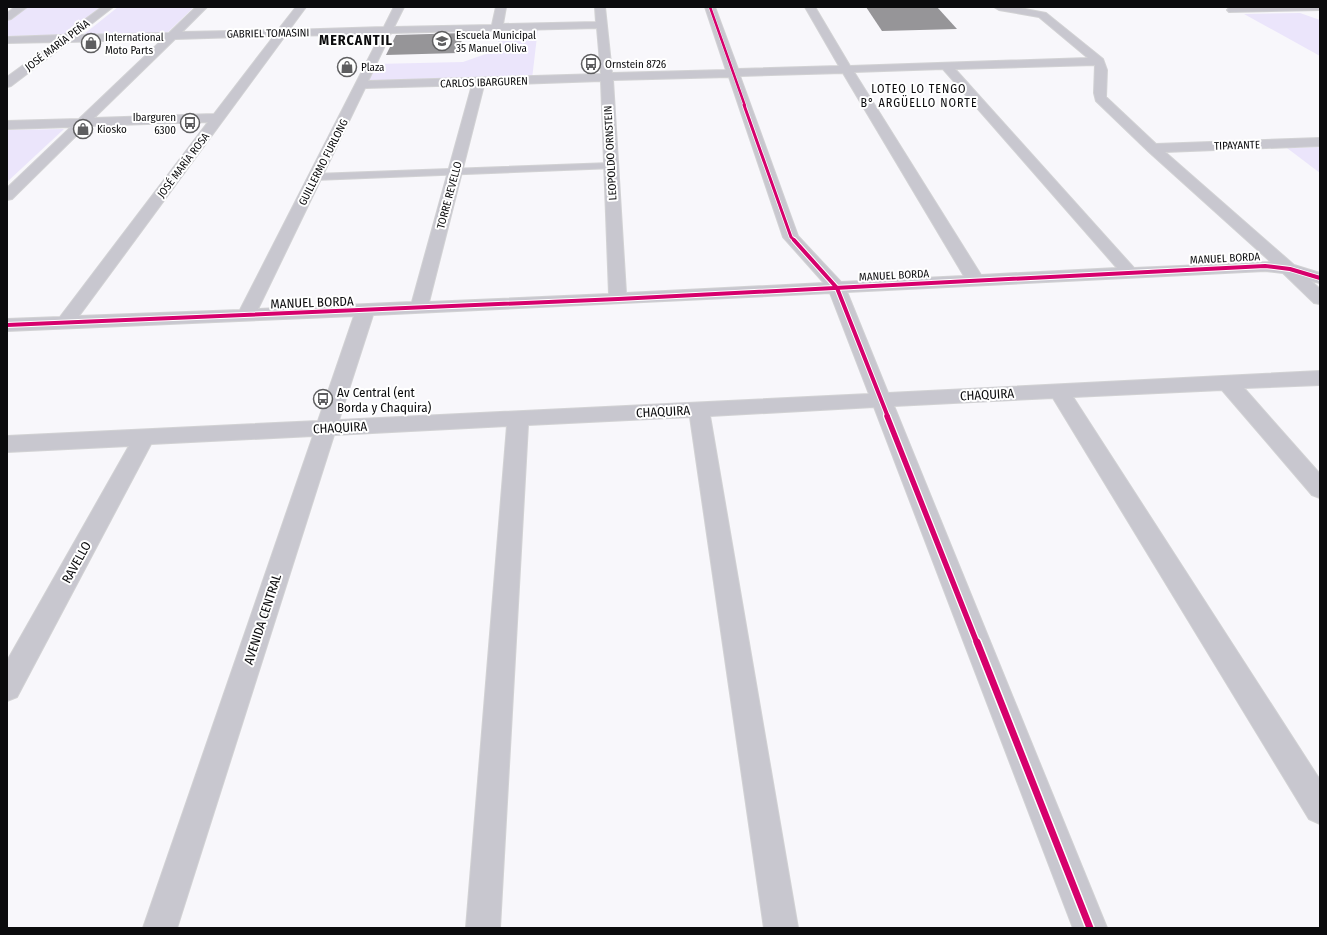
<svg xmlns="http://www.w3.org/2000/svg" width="1327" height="935" viewBox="0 0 1327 935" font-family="'Fira Sans Condensed',sans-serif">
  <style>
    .green { fill: #ebe5fb }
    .building { fill: #969598 }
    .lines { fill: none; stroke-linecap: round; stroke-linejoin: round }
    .service-casing { stroke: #d2d2d4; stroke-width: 2 }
    .minor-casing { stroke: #d2d2d4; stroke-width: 2 }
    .service { fill: #c8c7cf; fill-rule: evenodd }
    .minor { fill: #c8c7cf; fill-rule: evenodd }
    .cycleway-far4-casing { stroke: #fff; stroke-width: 3.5 }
    .cycleway-far3-casing { stroke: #fff; stroke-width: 4.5 }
    .cycleway-far2-casing { stroke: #fff; stroke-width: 6 }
    .cycleway-far1-casing { stroke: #fff; stroke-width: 8 }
    .cycleway-casing { stroke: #fff; stroke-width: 10 }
    .cycleway-far4 { stroke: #d6006c; stroke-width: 2.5 }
    .cycleway-far3 { stroke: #d6006c; stroke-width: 3 }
    .cycleway-far2 { stroke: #d6006c; stroke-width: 4 }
    .cycleway-far1 { stroke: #d6006c; stroke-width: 5.5 }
    .cycleway { stroke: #d6006c; stroke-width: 7 }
    .labels { text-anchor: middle; stroke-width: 4; stroke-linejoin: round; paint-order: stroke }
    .far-street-label { font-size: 11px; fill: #0b0b0d; stroke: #fff }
    .far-poi-label { font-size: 11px; fill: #0b0b0d; stroke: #fff; text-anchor: start }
    .far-neighbourhood-label { font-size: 12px; letter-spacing: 1px; fill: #0b0b0d; stroke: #fff }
    .street-label { font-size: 13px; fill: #0b0b0d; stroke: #fff }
    .poi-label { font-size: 13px; fill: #0b0b0d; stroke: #fff; text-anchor: start }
    .far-district-label { font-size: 14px; font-weight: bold; letter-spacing: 1px; fill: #0b0b0d; stroke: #fff }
  </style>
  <rect width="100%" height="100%" fill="#f8f7fb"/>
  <g class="green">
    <polygon points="27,7 101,7 65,35 7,36 7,21"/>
    <polygon points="118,7 194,7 167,33 83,35"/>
    <polygon points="1300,13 1320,20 1320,56 1244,14"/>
    <polygon points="538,28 532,79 366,84 375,64 463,62 497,50 500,29"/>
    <polygon points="64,129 7,182 7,130"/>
    <polygon points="1320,147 1320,173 1287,148"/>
  </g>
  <g class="building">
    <polygon points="866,7 937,7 957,29 882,31"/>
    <polygon points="464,33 458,53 386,55 396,35"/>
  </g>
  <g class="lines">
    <defs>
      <polygon id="service" points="611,163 614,164 615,166 614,168 315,180 310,177 315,174"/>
      <g id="minor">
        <polygon points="15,7 27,7 11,19 7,20 7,13"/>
        <path d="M102,7H113L77,35L169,33L196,7H207L182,32L278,30L296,7H306L289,30L384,27L394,7H404L394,27L492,25L496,7H506L503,24L596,22L595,7H605L612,73L726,70L705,7H715L738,69L839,66L805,7H815L850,66L1088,58L1039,17L999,10L994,7H1015L1046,13L1103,59L1107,70L1106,97L1156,144L1320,138V146L1165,152L1294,265L1320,273V283L1311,281L1320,289V304L1314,303L1283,273L1265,271L847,292L888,393L1320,371V385L1244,388L1320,474V498L1312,495L1222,390L1073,397L1320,780V824L1309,819L1053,398L894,406L1107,928H1073L874,407L710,416L798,928H764L690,417L528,425L500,928H466L507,426L334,435L177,928H143L313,436L151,444L17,697L7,701V661L129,446L7,452V436L318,421L354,316L7,331V319L60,317L208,122L86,126L12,199L7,200V188L71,127L7,129V121L79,119L163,39L69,42L11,86L7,87V77L55,42L7,43V37L64,35ZM597,28L601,74L368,81L391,33ZM381,34L240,310L79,316L285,36ZM274,36L214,114L94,118L175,39ZM1095,65L1094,93L1096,101L1149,152L1271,262L1134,268L955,69ZM943,69L1117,268L981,275L854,72ZM843,73L964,276L841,282L798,236L740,76ZM729,77L783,237L824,283L626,293L613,80ZM601,81L609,294L429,302L484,85ZM472,85L412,302L258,309L365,88ZM830,293L869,394L339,420L373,315Z"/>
        <polygon points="1233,7 1320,7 1320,10 1229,12 1227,10 1229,8"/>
      </g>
    </defs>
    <use href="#service" class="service-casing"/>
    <use href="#minor" class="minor-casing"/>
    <use href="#service" class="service"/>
    <use href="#minor" class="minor"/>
    <defs>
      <polyline id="cycleway-far4" points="710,7 745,106"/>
      <polyline id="cycleway-far3" points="744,105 791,237 795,241"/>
      <g id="cycleway-far2">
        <polyline points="794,240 837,288 888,417"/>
        <polyline points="7,325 618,299 1265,266 1290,269 1320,278"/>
      </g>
      <polyline id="cycleway-far1" points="887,416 977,643"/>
      <polyline id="cycleway" points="977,642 1090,928"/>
    </defs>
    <use href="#cycleway-far4" class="cycleway-far4-casing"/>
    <use href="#cycleway-far3" class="cycleway-far3-casing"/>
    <use href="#cycleway-far2" class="cycleway-far2-casing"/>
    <use href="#cycleway-far1" class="cycleway-far1-casing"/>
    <use href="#cycleway" class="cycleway-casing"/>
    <use href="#cycleway-far4" class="cycleway-far4"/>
    <use href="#cycleway-far3" class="cycleway-far3"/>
    <use href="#cycleway-far2" class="cycleway-far2"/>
    <use href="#cycleway-far1" class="cycleway-far1"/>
    <use href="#cycleway" class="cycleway"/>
  </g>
  <defs>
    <symbol id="school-ring" viewBox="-11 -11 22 22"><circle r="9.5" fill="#fff" stroke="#5e5e60" stroke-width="1.5"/><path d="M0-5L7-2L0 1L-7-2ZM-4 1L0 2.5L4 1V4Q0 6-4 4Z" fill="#5e5e60"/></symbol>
    <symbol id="shop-ring" viewBox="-11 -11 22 22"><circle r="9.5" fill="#fff" stroke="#5e5e60" stroke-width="1.5"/><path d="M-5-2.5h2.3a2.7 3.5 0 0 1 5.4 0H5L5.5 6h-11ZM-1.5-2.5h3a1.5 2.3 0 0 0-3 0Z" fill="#5e5e60"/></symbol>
    <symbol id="bus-ring" viewBox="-11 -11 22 22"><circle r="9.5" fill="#fff" stroke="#5e5e60" stroke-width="1.5"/><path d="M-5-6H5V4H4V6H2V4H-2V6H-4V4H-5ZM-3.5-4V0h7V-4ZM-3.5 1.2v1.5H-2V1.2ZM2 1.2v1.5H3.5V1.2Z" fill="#5e5e60"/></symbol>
  </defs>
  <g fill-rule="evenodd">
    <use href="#school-ring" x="431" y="30" width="22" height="22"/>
    <use href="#shop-ring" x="80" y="32" width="22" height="22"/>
    <use href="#bus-ring" x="580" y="53" width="22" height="22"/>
    <use href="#shop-ring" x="336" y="56" width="22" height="22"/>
    <use href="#bus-ring" x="179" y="112" width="22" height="22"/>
    <use href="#shop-ring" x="72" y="118" width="22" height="22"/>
    <use href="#bus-ring" x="312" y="388" width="22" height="22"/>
  </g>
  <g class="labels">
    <g class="far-street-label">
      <text transform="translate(268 33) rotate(-1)" y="4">GABRIEL TOMASINI</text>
      <text transform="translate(57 45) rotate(-37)" y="4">JOSÉ MARÍA PEÑA</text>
      <text transform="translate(484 82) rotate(-2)" y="4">CARLOS IBARGUREN</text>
      <text transform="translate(1237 145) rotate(-2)" y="4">TIPAYANTE</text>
      <text transform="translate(610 153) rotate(-93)" y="4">LEOPOLDO ORNSTEIN</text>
      <text transform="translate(323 162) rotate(-63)" y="4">GUILLERMO FURLONG</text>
      <text transform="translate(183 165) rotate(-53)" y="4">JOSÉ MARÍA ROSA</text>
      <text transform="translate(449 195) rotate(-75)" y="4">TORRE REVELLO</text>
      <text transform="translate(1225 258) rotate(-3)" y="4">MANUEL BORDA</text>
      <text transform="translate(894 275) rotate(-3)" y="4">MANUEL BORDA</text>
    </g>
    <g class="far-poi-label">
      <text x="456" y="39">Escuela Municipal<tspan x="456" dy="13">35 Manuel Oliva</tspan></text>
      <text x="105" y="41">International<tspan x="105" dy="13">Moto Parts</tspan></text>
      <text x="605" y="68">Ornstein 8726</text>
      <text x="361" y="71">Plaza</text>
      <text x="176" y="121" text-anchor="end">Ibarguren<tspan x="176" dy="13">6300</tspan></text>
      <text x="97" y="133">Kiosko</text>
    </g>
    <g class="far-neighbourhood-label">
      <text x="919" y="93">LOTEO LO TENGO<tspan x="919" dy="14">B° ARGÜELLO NORTE</tspan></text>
    </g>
    <g class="street-label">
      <text transform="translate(312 302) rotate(-2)" y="5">MANUEL BORDA</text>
      <text transform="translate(987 394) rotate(-3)" y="5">CHAQUIRA</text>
      <text transform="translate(663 411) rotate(-3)" y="5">CHAQUIRA</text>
      <text transform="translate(340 427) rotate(-3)" y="5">CHAQUIRA</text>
      <text transform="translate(76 562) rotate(-61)" y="5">RAVELLO</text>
      <text transform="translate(262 619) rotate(-72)" y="5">AVENIDA CENTRAL</text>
    </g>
    <g class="poi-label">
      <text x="337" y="397">Av Central (ent<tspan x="337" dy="15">Borda y Chaquira)</tspan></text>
    </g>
    <g class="far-district-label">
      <text x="356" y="45">MERCANTIL</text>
    </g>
  </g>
  <rect width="1327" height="935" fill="none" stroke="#0b0b0d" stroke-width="16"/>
</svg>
